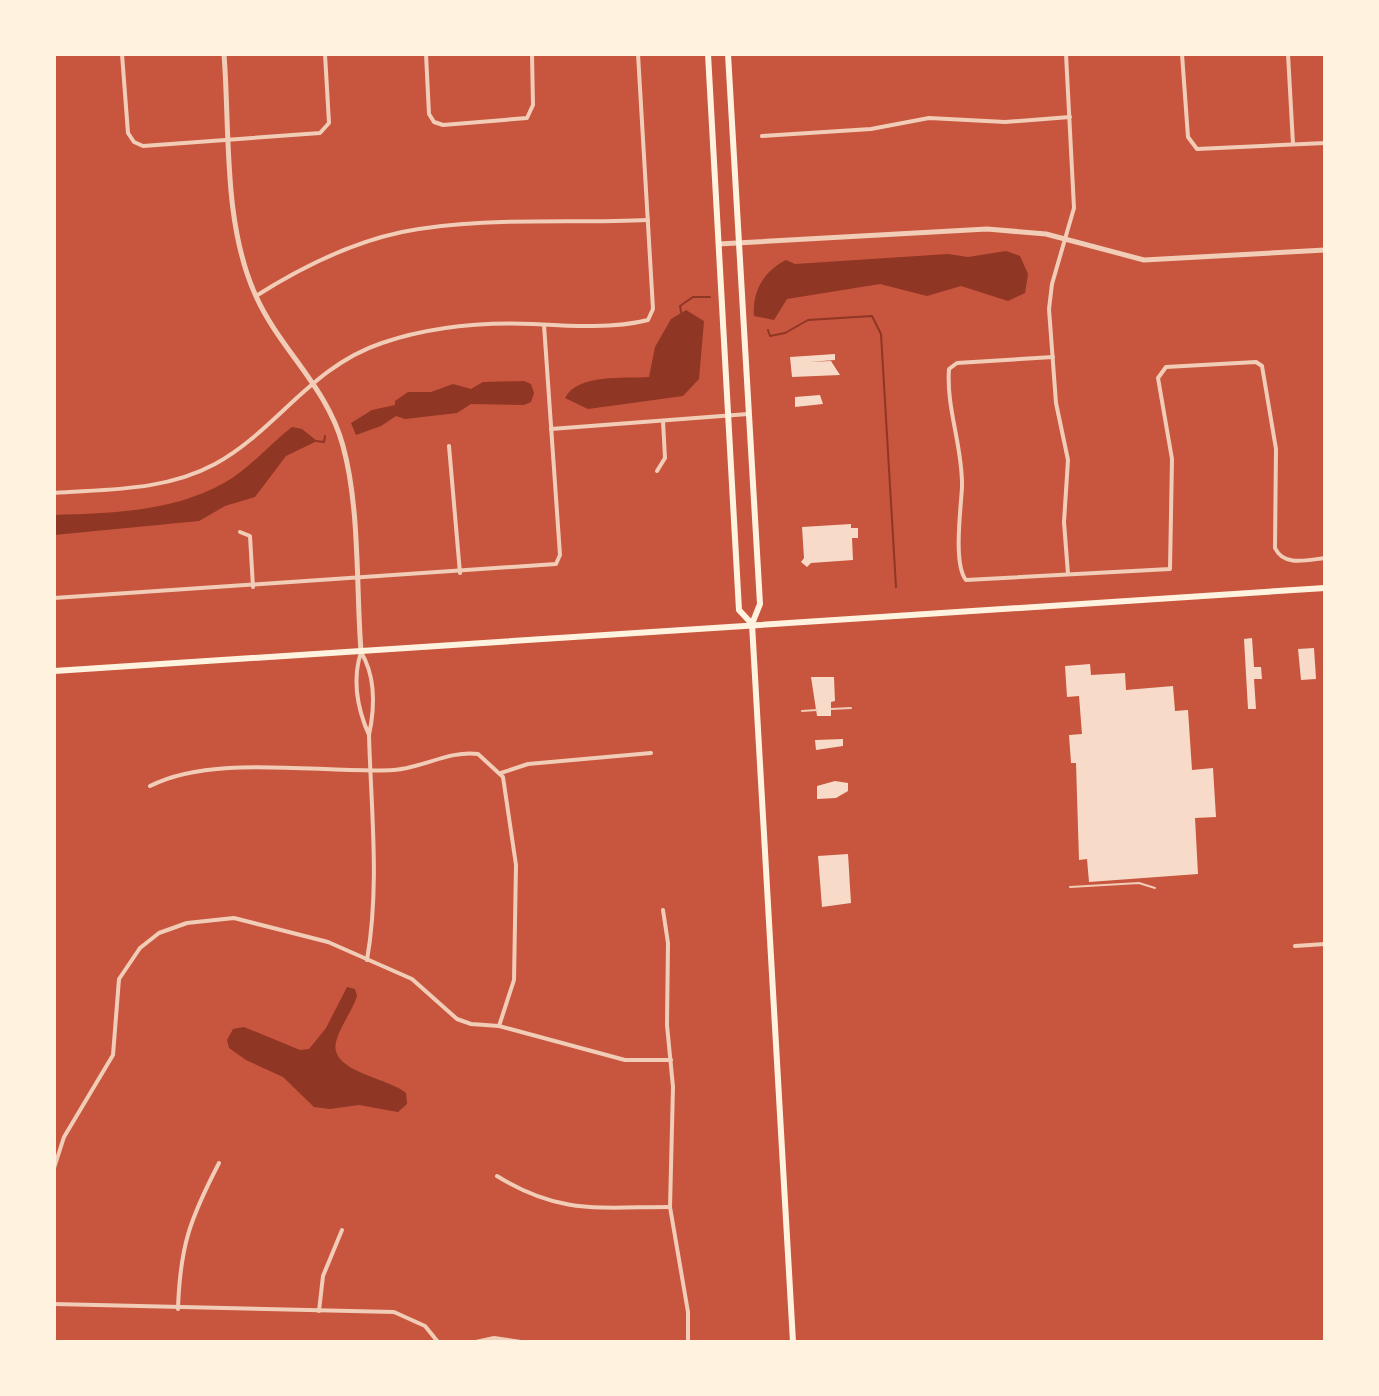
<svg xmlns="http://www.w3.org/2000/svg" width="1379" height="1396" viewBox="0 0 1379 1396" font-family="Ubuntu,sans-serif">
  <style>
    .water { fill: #8f3625 }
    .lines { fill: none; stroke-linecap: round; stroke-linejoin: round }
    .stream { stroke: #8f3625; stroke-width: 2 }
    .building { fill: #f7dbc8 }
    .service { stroke: #f1ccb7; stroke-width: 2 }
    .minor { stroke: #f1ccb7; stroke-width: 4 }
    .tertiary { stroke: #f1ccb7; stroke-width: 5 }
    .secondary { stroke: #fff3e0; stroke-width: 6 }
  </style>
  <rect width="100%" height="100%" fill="#c8553d"/>
  <g class="water">
    <path d="M1006,251L1020,256L1028,274L1025,293L1008,301L961,286L927,296L880,284L787,299L774,320L754,316C752,291 764,271 786,260L795,264L948,254L968,257Z"/>
    <path d="M686,310L704,321L699,379L683,396L588,409L565,398C578,373 624,379 649,377L655,347L671,319Z"/>
    <polygon points="524,381 531,384 534,393 531,402 524,405 471,404 457,413 405,419 396,416 381,426 356,435 351,423 372,410 395,405 395,401 408,392 431,392 453,384 471,389 483,382"/>
    <path d="M292,427L302,429L317,441L286,456L255,497L225,506L199,521L54,535V515C113,513 172,512 224,483C250,468 269,445 292,427Z"/>
    <path d="M347,987L355,989L357,996C352,1012 340,1026 336,1042C329,1072 390,1078 406,1093L407,1104L398,1112L359,1105L330,1109L314,1107L283,1077L246,1060L229,1048L227,1040L233,1029L244,1027L300,1050L309,1049L326,1028Z"/>
  </g>
  <g class="lines">
    <g class="stream">
      <polyline points="681,312 680,306 693,297 710,297"/>
      <polyline points="768,330 770,336 785,333 808,320 872,316 881,334 896,587"/>
      <polyline points="316,441 324,442 325,436"/>
    </g>
  </g>
  <g class="building">
    <polygon points="835,354 835,360 809,362 831,361 840,375 792,377 790,357"/>
    <polygon points="820,395 823,404 795,407 795,397"/>
    <polygon points="851,524 851,528 858,528 858,538 852,538 853,560 811,563 807,567 801,562 804,558 802,527"/>
    <polygon points="1252,638 1254,667 1261,667 1262,679 1254,679 1256,709 1248,709 1244,639"/>
    <polygon points="1314,648 1316,679 1301,680 1298,649"/>
    <polygon points="1090,664 1091,675 1125,673 1126,690 1173,686 1175,711 1188,710 1192,770 1213,768 1216,817 1195,818 1198,874 1089,882 1087,859 1079,860 1076,763 1071,763 1069,735 1082,734 1079,696 1067,697 1065,666"/>
    <polygon points="811,677 834,677 835,701 831,702 831,716 817,716"/>
    <polygon points="843,739 843,746 816,750 815,740"/>
    <polygon points="835,781 848,783 848,791 836,798 817,799 817,786"/>
    <polygon points="848,854 851,903 822,907 818,856"/>
  </g>
  <g class="lines">
    <g class="service">
      <polyline points="831,709 851,708"/>
      <polyline points="802,711 817,710"/>
      <polyline points="1070,887 1139,883 1155,888"/>
    </g>
    <g class="minor">
      <polyline points="122,54 128,133 134,142 143,146 320,133 329,123 325,54"/>
      <polyline points="426,54 429,114 434,122 443,125 527,118 533,105 532,54"/>
      <polyline points="1066,54 1074,208 1052,284 1049,309 1056,403 1068,460 1064,522 1068,574"/>
      <polyline points="1182,54 1188,137 1197,149 1325,143"/>
      <polyline points="1288,54 1293,144"/>
      <polyline points="762,136 871,129 929,118 1005,122 1070,117"/>
      <path d="M256,296C300,268 350,243 402,232C480,216 568,224 648,220"/>
      <path d="M1053,357L957,363L949,369C946,409 963,447 962,487C961,508 953,564 966,580L1170,569L1172,459L1158,378L1166,367L1256,362L1262,366L1276,449L1275,548C1284,567 1307,560 1325,558"/>
      <polyline points="551,429 748,414"/>
      <polyline points="449,446 460,573"/>
      <polyline points="657,471 665,458 663,421"/>
      <path d="M54,493C109,489 165,491 215,464C277,430 310,367 382,343C429,327 483,322 533,324C569,326 613,329 648,320L653,309L638,54"/>
      <polyline points="240,532 250,536 253,587"/>
      <polyline points="54,598 556,564 560,555 544,325"/>
      <path d="M361,652C376,677 375,707 369,735C357,708 352,680 361,652Z"/>
      <polyline points="501,773 528,764 651,753"/>
      <path d="M150,786C214,753 322,774 394,770C422,768 450,750 478,754L503,777L516,865L514,980L499,1026"/>
      <polyline points="663,910 668,943 667,1025 673,1087 670,1207 688,1312 688,1342"/>
      <polyline points="1295,946 1325,944"/>
      <path d="M367,960C380,885 371,810 369,735"/>
      <polyline points="54,1168 64,1137 113,1055 119,979 140,948 159,933 187,923 234,918 328,942 412,979 457,1019 471,1024 499,1026 625,1060 671,1060"/>
      <path d="M497,1176C560,1215 599,1207 670,1207"/>
      <polyline points="54,1304 394,1312 425,1326 438,1342"/>
      <path d="M178,1309C180,1246 190,1219 219,1163"/>
      <polyline points="319,1311 323,1276 342,1230"/>
      <polyline points="476,1342 494,1338 521,1342"/>
    </g>
    <g class="tertiary">
      <path d="M224,54C230,132 223,222 255,294C279,349 327,386 343,446C360,508 356,586 361,651"/>
      <polyline points="719,244 987,229 1046,234 1144,260 1325,250"/>
    </g>
    <g class="secondary">
      <polyline points="708,54 739,610 752,624"/>
      <polyline points="728,54 760,604 752,624 793,1342"/>
      <polyline points="54,671 1325,588"/>
    </g>
  </g>
  <rect width="1379" height="1396" fill="none" stroke="#fff3e0" stroke-width="112"/>
</svg>
